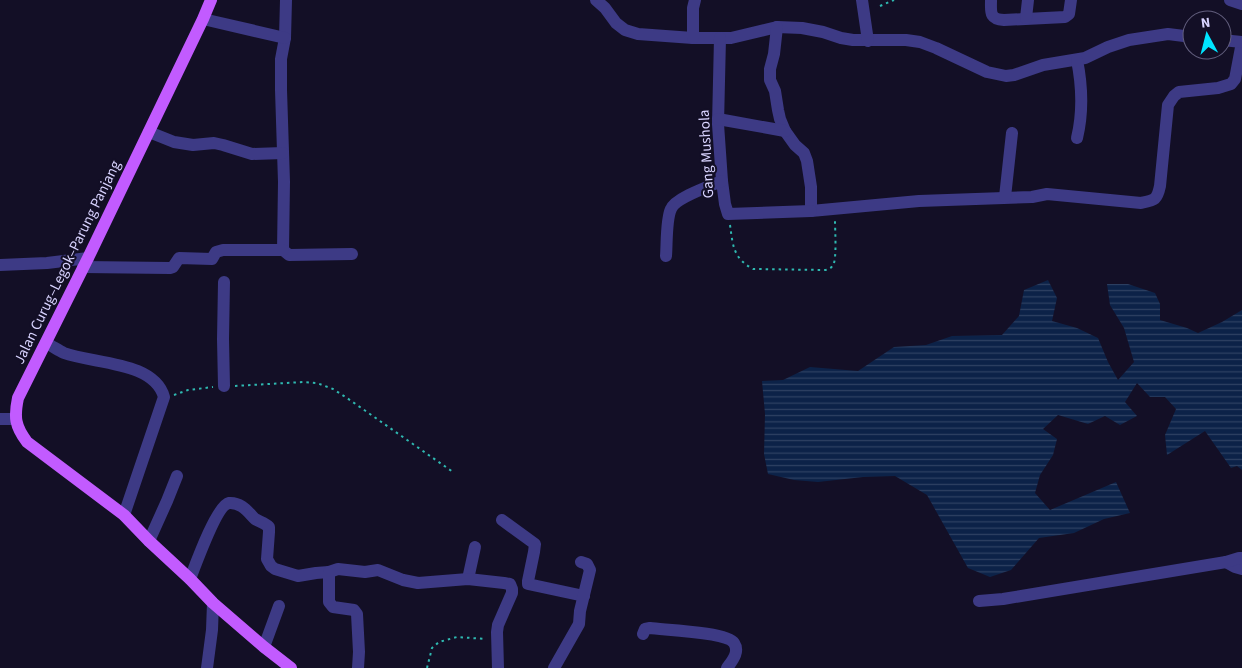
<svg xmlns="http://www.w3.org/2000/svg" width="1242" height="668" viewBox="0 0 1242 668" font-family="'Source Sans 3',sans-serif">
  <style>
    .water { fill: url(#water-rules) }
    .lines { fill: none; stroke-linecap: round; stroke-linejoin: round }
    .path { stroke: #2fb8b0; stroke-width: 2; stroke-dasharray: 2.5 4; stroke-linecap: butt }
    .minor { stroke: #3d3a85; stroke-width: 12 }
    .major { stroke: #c25bff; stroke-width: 12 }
    .labels { text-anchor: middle; stroke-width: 4; stroke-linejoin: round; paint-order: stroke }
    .street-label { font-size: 15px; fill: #d9d4ff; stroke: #130f26 }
  </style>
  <defs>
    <pattern id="water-rules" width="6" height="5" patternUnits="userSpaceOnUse" patternTransform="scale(1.25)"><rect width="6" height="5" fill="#0c2248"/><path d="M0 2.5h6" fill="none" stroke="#2f4163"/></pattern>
  </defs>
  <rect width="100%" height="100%" fill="#130f26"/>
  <polygon class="water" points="1048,280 1057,298 1052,321 1077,328 1098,338 1108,362 1118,380 1134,362 1124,328 1110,305 1107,284 1128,284 1155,293 1160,304 1160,320 1187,328 1198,333 1222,322 1242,310 1242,470 1237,466 1231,468 1205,431 1167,455 1165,435 1176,409 1165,397 1150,397 1137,383 1125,402 1137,416 1120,425 1105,416 1088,424 1058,415 1043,429 1057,439 1053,455 1040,475 1035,493 1050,510 1116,482 1130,513 1104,519 1074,533 1039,538 1011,570 990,577 968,568 927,495 895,476 863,477 818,482 794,480 768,474 764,454 765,414 762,381 783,380 810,367 858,371 894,347 926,345 952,336 1002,335 1019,316 1024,290"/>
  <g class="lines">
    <g class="path">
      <polyline points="880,6 894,0"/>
      <path d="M730,225C733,246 733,258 753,269L823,270C827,270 831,269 833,265C837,260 835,229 835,221"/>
      <polyline points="235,386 303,382 317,383 333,389 347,398 453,472"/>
      <polyline points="174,395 188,390 213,387"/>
      <polyline points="427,668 432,648 439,642 457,637 486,639"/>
    </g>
    <g class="minor">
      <polyline points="286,0 285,38 281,59 281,90 284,182 283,250 289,255 352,254"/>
      <polyline points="596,0 605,8 616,23 625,30 638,34 693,38 731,38 777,27 802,28 823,32 841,38 853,40 906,40 920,42 936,48 987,72 1006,76 1014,75 1043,65 1085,58 1108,47 1129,40 1168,34 1192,37"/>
      <polyline points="862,0 868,41"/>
      <path d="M991,0C991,12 989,19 1004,20L1065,17L1069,14L1071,0"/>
      <polyline points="1230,0 1242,4"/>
      <polyline points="1026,18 1028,0"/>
      <polyline points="203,19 285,38"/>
      <path d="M777,27L774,54L770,69V80L775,91L778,110L780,119L785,131L795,145L804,153L807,161L811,187V211L919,201L1032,197L1047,194L1141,203C1155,200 1157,200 1160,186L1168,105L1174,96L1179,92L1218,88L1231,84L1235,79L1242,42"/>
      <polyline points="693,38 693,8 695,0"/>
      <polyline points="720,38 718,124 722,181 725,204 728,214 811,211"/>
      <polyline points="1222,40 1242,42"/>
      <polyline points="718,119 785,131"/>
      <polyline points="149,132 174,142 193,145 214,143 223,145 252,154 283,153"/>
      <path d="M1077,138C1083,113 1082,85 1077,60"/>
      <polyline points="1005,197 1012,133"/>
      <path d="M666,256C667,244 666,219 671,209C675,198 710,186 722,181"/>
      <polyline points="0,265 47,263 88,258"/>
      <polyline points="83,267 170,268 173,267 179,258 212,259 216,252 223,250 283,250"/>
      <polyline points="224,282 223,339 224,386"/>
      <path d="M46,343C52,346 58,350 64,353C93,364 154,361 164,397L124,515"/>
      <polyline points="0,419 15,419"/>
      <polyline points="502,520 535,544 534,552 528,581 528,584 584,596"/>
      <polyline points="149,541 167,501 177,476"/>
      <polyline points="1226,562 1235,567 1242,569"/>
      <path d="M190,579C195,566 217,505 229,503C241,502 248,512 255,519C260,522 265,523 269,527V532L267,559L271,566L275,569L298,576L316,573L329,572"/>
      <polyline points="468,579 475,547"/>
      <polyline points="979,601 1003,599 1226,562 1239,558 1242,558"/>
      <path d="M643,634L645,629L650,628C665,630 727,632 734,643C740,652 732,661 727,668"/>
      <polyline points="264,647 279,606"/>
      <polyline points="207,668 212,630 213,603"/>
      <polyline points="358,668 359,652 357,614 354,610 333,607 329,602 329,572 338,569 365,572 378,570 403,580 418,583 468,579 504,583 510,584 512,589 512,593 498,625 497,632 498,668"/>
      <polyline points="554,668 579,624 580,611 590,570 587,564 581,562"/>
    </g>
    <path class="major" d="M211,0L203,19L88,258L18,398C14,417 15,426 27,442L124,515L149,541L190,579L213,603L264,647L291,668"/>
  </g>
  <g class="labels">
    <g class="street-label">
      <text transform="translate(706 154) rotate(-93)" y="5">Gang Mushola</text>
      <text transform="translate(67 262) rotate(-64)" y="5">Jalan Curug–Legok–Parung Panjang</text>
    </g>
  </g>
  <g transform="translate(1207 35) rotate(353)"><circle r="24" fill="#130f26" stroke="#625e7d"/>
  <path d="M0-4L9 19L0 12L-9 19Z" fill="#00e5ff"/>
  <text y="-8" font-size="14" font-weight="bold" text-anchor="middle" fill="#d9d4ff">N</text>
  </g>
</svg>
